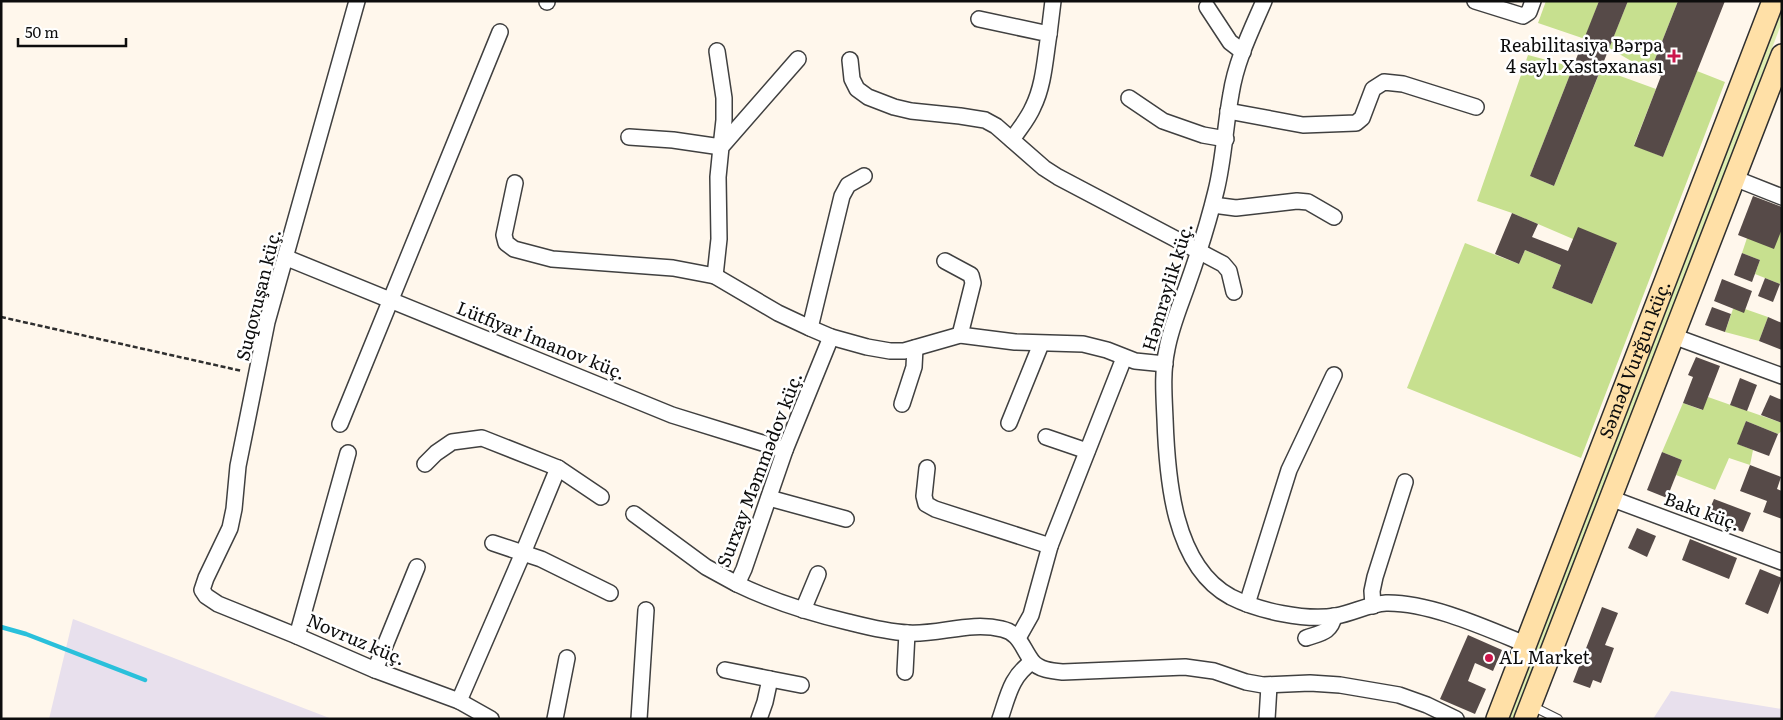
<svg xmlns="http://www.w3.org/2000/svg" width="1783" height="720" viewBox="0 0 1783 720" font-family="Literata,serif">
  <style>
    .industrial { fill: #e8e0ed }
    .green { fill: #dfeeb1 }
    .forest { fill: #c7e08f }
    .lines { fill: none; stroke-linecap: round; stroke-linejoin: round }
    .stream { stroke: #2ac0db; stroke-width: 4.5 }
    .building { fill: #564a48 }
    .service-casing { stroke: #404040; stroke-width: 10 }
    .minor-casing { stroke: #404040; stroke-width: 18 }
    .secondary-casing { stroke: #2f2f2f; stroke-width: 24 }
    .path { stroke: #2f2f2f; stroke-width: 2.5; stroke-dasharray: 5 2.5; stroke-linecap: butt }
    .service { stroke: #fff; stroke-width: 8 }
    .minor { stroke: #fff; stroke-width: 15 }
    .secondary { stroke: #ffe0a7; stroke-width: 21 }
    .poi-dot { fill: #cb164b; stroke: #fff; stroke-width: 2 }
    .labels { text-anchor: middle; stroke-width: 5; stroke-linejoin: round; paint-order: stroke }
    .poi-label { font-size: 18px; fill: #0d0d0d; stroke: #fff; text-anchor: end }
    .street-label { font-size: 18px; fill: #0d0d0d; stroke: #fff }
  </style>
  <rect width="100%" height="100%" fill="#fff7ec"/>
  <g class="industrial">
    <polygon points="73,619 332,719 49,719"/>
    <polygon points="1671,691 1782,709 1782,719 1653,719"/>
  </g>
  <polygon class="green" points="1777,13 1782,15 1782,22 1515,719 1507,719"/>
  <g class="forest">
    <polygon points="1546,1 1599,1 1585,39 1538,23"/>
    <polygon points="1628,1 1678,1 1650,72 1609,48"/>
    <polygon points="1528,55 1573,67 1530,176 1554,186 1601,69 1656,89 1634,145 1663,157 1697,71 1725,82 1581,458 1407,388 1465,243 1519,264 1525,250 1561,265 1552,288 1592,304 1617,243 1573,239 1512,213 1477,201"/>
    <polygon points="1782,229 1782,278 1780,284 1755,274 1760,260 1742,253 1747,238"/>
    <polygon points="1733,309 1745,309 1768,317 1759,341 1725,332"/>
    <polygon points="1708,397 1782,423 1782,431 1778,434 1746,421 1738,444 1753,450 1750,465 1729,458 1715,490 1676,475 1682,460 1662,452 1683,403 1702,410"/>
  </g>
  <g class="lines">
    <polyline class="stream" points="1,627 26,634 145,680"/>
  </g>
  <g class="building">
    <polygon points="1599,1 1628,1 1554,186 1530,176"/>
    <polygon points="1678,1 1725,1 1663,157 1634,146 1661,76 1650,72"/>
    <polygon points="1753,196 1782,207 1782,229 1774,249 1738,235"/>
    <polygon points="1512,213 1538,224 1532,237 1568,251 1578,227 1617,243 1592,304 1552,288 1561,265 1525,250 1519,264 1495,254"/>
    <polygon points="1742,253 1760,260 1752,282 1734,275"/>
    <polygon points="1765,278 1780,284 1773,302 1758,296"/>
    <polygon points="1722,279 1752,291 1744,313 1714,301"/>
    <polygon points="1712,307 1731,314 1725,332 1705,325"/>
    <polygon points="1768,317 1782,323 1782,350 1759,341"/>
    <polygon points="1696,357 1720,366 1703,410 1683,403 1693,377 1688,375"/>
    <polygon points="1740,378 1757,385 1747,411 1730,405"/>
    <polygon points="1770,395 1782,400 1782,423 1761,415"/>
    <polygon points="1746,421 1778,434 1769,456 1737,444"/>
    <polygon points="1662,452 1682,460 1667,498 1647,490"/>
    <polygon points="1750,465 1781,477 1777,489 1782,491 1782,519 1763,512 1767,501 1740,491"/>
    <polygon points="1714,499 1751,513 1743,532 1706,518"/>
    <polygon points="1637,528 1656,536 1647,557 1628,548"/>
    <polygon points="1690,539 1737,558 1729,579 1682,560"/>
    <polygon points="1760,569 1782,578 1768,614 1745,604"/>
    <polygon points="1602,607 1618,613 1605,645 1614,648 1601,683 1593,680 1590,688 1573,682"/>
    <polygon points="1468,635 1502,650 1493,671 1475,663 1468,681 1486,689 1475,714 1440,699"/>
  </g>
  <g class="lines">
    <defs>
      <polyline id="service" points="1532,706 1558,719"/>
      <g id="minor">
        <polyline points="357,1 267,322 238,466 234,509 230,528 206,578 202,590 206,596 218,604 297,636 375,670 459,701 491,719"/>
        <polyline points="547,1 547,2"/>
        <path d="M1264,1C1251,31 1236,61 1231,94C1225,126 1224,159 1216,191C1208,224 1198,255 1187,286C1180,306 1171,327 1167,349C1162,372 1164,396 1165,419C1167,477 1173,566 1231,597C1259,611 1305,621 1336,616C1353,613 1369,604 1386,603C1429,602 1486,628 1525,644"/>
        <polyline points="1475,1 1523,16 1529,12 1533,1"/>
        <polyline points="1207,7 1230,42 1243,52"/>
        <path d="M979,19L1049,34C1045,58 1044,85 1033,107C1028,119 1019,129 1012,140"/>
        <polyline points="1049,34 1053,1"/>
        <polyline points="850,60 852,79 857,89 868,97 894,107 911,111 960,116 985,120 996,126 1044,168 1058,177 1223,264 1229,271 1234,292"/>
        <polyline points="1129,98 1163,121 1203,135 1226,139"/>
        <polyline points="1228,111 1303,125 1356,123 1362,118 1373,89 1384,82 1403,84 1476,107"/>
        <polyline points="629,137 673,140 721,147 724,120 724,98 717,51"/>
        <polyline points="1734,178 1782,197"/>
        <polyline points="515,183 504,235 506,243 514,249 552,259 673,268 715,276 778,313 810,328 831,337 867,347 890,351 904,351 960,335 1015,342 1083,344 1107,350 1135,361 1165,364"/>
        <polyline points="1213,205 1236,208 1297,201 1308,202 1334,217"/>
        <polyline points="287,258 672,415 785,450"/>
        <polyline points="945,261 971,275 973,283 960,335"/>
        <polyline points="715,276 719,239 718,177 721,147 798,59"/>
        <polyline points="810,328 842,196 848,185 864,176"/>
        <polyline points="1673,336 1782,376"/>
        <path d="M831,337L785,450L744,569L737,584C772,601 810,613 848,622C868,627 887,632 908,633C939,635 970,621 1002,629C1020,633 1022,648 1032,661C1039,670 1052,671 1063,672L1185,667L1214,671L1246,682L1263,685L1310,683L1340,685L1399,695L1427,705L1456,719"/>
        <polyline points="902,404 914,367 915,348"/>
        <polyline points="1009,423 1041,344"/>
        <polyline points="340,424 500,32"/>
        <polyline points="1046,437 1087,451"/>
        <polyline points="425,464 436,453 452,442 482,438 558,468 601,497"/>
        <polyline points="927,468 924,496 926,504 935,509 1050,546"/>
        <polyline points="769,498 846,519"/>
        <polyline points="1610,498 1782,562"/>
        <polyline points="634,514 706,567 737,584"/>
        <polyline points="493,543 541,559 610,593"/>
        <polyline points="1247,604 1289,470 1334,375"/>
        <polyline points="1373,606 1372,591 1375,577 1405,482"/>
        <polyline points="803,610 818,574"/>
        <polyline points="297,636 348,453"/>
        <polyline points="1018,638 1031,615 1050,546 1124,358"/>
        <path d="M1306,638C1320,633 1331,633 1334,616"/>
        <polyline points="375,670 417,567"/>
        <polyline points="725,670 770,679 765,702 759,719"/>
        <polyline points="905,672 907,633"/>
        <polyline points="770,679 801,685"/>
        <polyline points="459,701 523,553 558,468"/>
        <polyline points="555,719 567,658"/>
        <polyline points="639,719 646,610"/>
        <path d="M1000,719C1008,696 1011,676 1032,662"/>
        <polyline points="1267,719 1269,686"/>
      </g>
      <g id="secondary">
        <path id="s1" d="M1497,719L1773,1"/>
        <polyline points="1525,719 1782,55"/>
      </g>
    </defs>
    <use href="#service" class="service-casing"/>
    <use href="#minor" class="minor-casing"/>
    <use href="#secondary" class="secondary-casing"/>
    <polyline class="path" points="1,317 242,371"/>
    <use href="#service" class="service"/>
    <use href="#minor" class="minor"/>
    <use href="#secondary" class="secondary"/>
  </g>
  <g class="poi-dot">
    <path d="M1671.5 48.5h5v5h5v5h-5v5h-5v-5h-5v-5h5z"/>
    <circle cx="1489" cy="658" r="5"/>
  </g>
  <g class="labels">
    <g class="poi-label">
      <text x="1663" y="52">Reabilitasiya Bәrpa<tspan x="1663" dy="21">4 saylı Xəstəxanası</tspan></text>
      <text x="1499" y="664" text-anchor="start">AL Market</text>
    </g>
    <g class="street-label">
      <text transform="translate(1168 287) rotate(-73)" y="6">Həmrəylik küç.</text>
      <text transform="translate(259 295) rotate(-76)" y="6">Suqovuşan küç.</text>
      <text transform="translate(541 341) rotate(22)" y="6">Lütfiyar İmanov küç.</text>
      <text dy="6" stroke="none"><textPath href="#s1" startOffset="385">Səməd Vurğun küç.</textPath></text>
      <text transform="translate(760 470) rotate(-69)" y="6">Surxay Məmmədov küç.</text>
      <text transform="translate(1702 512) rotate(20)" y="6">Bakı küç.</text>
      <text transform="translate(356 640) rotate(23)" y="6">Novruz küç.</text>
    </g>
  </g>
  <rect width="1783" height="720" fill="none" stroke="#0d0d0d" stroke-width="5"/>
  <path d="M18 38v8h108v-8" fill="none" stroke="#0d0d0d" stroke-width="2.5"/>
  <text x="25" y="38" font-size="15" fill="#0d0d0d" stroke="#ffffff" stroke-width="4" paint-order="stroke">50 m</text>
</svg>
